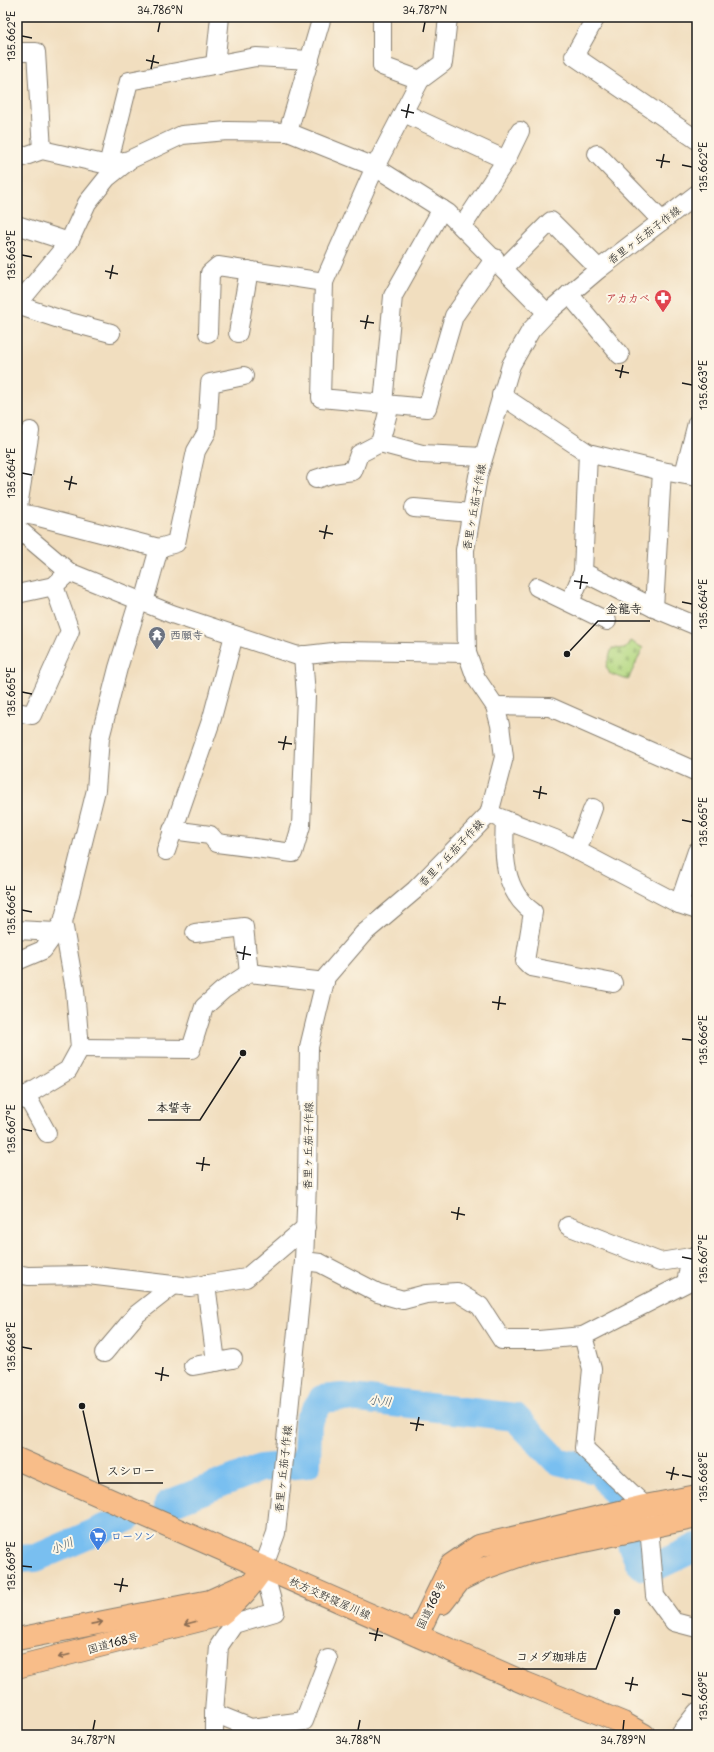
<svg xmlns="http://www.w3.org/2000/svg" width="714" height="1752" viewBox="0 0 714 1752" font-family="'Playpen Sans','Klee One',sans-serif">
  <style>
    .cemetery { fill: url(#cemetery-stones); stroke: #687a4e }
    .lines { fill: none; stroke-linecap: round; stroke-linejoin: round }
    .river { stroke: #79bff0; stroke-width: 28 }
    .minor-casing { stroke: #867d6e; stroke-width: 20 }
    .major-casing { stroke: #867d6e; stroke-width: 24 }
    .highway-casing { stroke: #867d6e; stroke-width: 24 }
    .minor { stroke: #fff; stroke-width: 18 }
    .major { stroke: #f8bd89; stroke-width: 22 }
    .highway { stroke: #f8bd89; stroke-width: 22 }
    .oneway { stroke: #8a6c52 }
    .ticks { fill: none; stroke: #1c1c1c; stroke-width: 1.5 }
    .labels { text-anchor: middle; stroke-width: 4; stroke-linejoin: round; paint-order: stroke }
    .street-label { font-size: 11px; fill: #1c1c1c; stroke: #fcf5e5 }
    .health-label { font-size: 11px; font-weight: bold; fill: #be3a42; stroke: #fcf5e5; text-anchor: end }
    .worship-label { font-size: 11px; font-weight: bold; fill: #5b616d; stroke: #fcf5e5; text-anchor: start }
    .shop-label { font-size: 11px; font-weight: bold; fill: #366cbe; stroke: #fcf5e5; text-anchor: start }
    .water-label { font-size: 12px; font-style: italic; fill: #3d5566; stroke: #fcf5e5 }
    .leader { fill: none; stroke: #1c1c1c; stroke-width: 1.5 }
    .callout-dot { fill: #1c1c1c; stroke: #fcf5e5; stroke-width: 1.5 }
    .callout-label { font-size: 12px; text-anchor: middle; font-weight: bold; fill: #1c1c1c; stroke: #fcf5e5; stroke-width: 4; stroke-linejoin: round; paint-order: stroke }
    .neatline { fill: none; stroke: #1c1c1c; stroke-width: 1.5 }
    .ticks-label { font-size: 10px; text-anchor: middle; fill: #1c1c1c }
  </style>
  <defs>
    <pattern id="cemetery-stones" width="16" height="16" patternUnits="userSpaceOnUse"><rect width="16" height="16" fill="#b3d881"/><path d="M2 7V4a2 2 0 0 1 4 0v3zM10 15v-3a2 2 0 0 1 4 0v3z" fill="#99b96f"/></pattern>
  </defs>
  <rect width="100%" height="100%" fill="#fcf5e5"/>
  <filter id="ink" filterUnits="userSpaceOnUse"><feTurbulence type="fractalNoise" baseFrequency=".025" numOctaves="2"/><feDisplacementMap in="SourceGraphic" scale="8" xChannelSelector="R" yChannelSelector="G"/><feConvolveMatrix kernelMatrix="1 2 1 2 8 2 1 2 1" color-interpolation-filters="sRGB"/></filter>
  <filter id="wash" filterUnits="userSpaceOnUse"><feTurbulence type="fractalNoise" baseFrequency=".012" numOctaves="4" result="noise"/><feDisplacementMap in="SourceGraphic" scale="16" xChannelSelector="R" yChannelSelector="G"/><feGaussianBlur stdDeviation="0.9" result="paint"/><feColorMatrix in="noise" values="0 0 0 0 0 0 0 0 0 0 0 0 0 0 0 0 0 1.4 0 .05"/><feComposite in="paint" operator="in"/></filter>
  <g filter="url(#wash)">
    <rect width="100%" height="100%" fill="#f1debf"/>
    <polygon class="cemetery" points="630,641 643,648 628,680 610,674 606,666 612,648 625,649"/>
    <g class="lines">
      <g class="river">
        <polyline points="168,1504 261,1468 307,1464 308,1421 322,1399 342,1397 515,1417 557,1461 599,1471 618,1497"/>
        <polyline points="631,1544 639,1562 644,1567"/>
        <polyline points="17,1559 36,1558 128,1518"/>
        <polyline points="659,1565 697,1547"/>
      </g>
    </g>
  </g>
  <g filter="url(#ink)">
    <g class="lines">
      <defs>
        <g id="minor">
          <polyline points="382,17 382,66 420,80"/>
          <polyline points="448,17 443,63 420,80 375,167 324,282 321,398 427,408 454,316 495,258"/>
          <polyline points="596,17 574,56 697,140"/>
          <polyline points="17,52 36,52 42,150"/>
          <polyline points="215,65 220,17"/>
          <polyline points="404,113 506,160 462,227"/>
          <polyline points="288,132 322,17"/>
          <polyline points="597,154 662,221"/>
          <polyline points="17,159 42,150 108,165 129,160 182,135 227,131 288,132 375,167 448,213 547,313"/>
          <polyline points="506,160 520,131"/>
          <polyline points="108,165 129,81 256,57 310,60"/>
          <polyline points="17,225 69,242 17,305 62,320 111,333"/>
          <polyline points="69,242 87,203 107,178 127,162"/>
          <polyline points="504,268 551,221 599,269"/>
          <polyline points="569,294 620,355"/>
          <polyline points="208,333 210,273 218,266 324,282"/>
          <polyline points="238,333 249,270"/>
          <polyline points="501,395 588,453 662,471 697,477"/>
          <polyline points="383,404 393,296 442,209"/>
          <polyline points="390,405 380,443 422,454 483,457"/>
          <polyline points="588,453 583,572 654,608 697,626"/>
          <polyline points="684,474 697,423"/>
          <polyline points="316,479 331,474 353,471 359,454 380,443"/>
          <polyline points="414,508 471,513"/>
          <polyline points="17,513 35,516 159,548 144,602"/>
          <polyline points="17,513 30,431"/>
          <polyline points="17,528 69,572"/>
          <polyline points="159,548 176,543 196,451 207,432 210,383 244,376"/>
          <polyline points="537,587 607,621"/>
          <polyline points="17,594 54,586 69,572 172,614 298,656 342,651 467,653"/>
          <polyline points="570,602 583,572"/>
          <polyline points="654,608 662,471"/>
          <polyline points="495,706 550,707 697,772"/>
          <polyline points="17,712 32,715 70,631 54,586"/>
          <polyline points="495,816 555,839 679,904 697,910"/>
          <path d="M505,820C503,854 503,891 533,912L525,961L531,967L613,983"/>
          <polyline points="172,830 210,835 217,843 293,853 301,826 306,696 303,655"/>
          <polyline points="166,851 212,718 234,635"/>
          <polyline points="577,851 593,808"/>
          <polyline points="679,904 697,851"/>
          <polyline points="17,930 56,932"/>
          <polyline points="195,933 244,927 249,973"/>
          <polyline points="17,961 43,950 63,922 96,790 100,738 118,668 139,600"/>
          <polyline points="80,1048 191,1049 204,1007 223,990 249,973 325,982"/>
          <polyline points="26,1095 47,1133"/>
          <polyline points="17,1101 68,1070 80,1048 75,990 63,922"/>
          <polyline points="568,1226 660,1262 691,1257"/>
          <polyline points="304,1261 320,1263 378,1293 403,1300 426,1294 457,1292 480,1306 502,1340 539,1340 583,1336 592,1369 584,1448 645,1506 649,1527 655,1596 674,1622 697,1628"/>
          <polyline points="17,1274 28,1276 88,1275 190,1287 246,1278 306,1227"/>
          <polyline points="583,1336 686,1283 691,1257 697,1255"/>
          <polyline points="104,1353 137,1314 174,1285"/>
          <polyline points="216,1362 233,1359"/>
          <polyline points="193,1366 216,1362 206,1284"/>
          <polyline points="328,1659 304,1721 251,1728 214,1713 219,1646 234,1624 275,1612 263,1568 276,1533 285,1450 304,1261 307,1183 309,1047 326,977 363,934 415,890 489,814 504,757 500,725 495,706 476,678 467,653 465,550 478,476 511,365 531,330 547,313 599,269 697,194"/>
          <polyline points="214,1713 214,1735"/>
          <polyline points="679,1735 697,1712"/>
        </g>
        <polyline id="major" points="17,1459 525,1683 623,1723 644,1735"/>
        <g id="highway">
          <polyline points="442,1603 460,1580 482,1569 527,1553 697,1517"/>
          <polyline points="417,1635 451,1565 479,1546 645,1506 697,1496"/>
          <polyline points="17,1639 210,1601 243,1586"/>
          <path d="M17,1667L220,1615C238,1602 250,1588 263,1568"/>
        </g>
      </defs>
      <use href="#minor" class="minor-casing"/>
      <use href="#major" class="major-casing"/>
      <use href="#highway" class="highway-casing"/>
      <use href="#minor" class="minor"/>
      <use href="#major" class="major"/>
      <use href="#highway" class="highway"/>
    </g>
    <defs><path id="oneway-shaft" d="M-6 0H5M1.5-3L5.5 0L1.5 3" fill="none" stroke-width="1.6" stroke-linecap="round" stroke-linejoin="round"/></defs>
    <g class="oneway">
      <use href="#oneway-shaft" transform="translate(97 1623) rotate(-11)"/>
      <use href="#oneway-shaft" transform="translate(190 1623) rotate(165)"/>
      <use href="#oneway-shaft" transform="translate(64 1656) rotate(165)"/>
    </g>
  </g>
  <path class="ticks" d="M158,32L160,22M423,32L425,22M22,36L32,38M146,60L159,63M151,69L154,55M401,110L414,113M406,118L409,104M656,160L670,162M682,165L692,167M661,168L664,154M22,255L32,257M105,271L118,274M110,279L113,265M360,321L374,323M365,329L368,315M615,370L629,373M620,378L623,365M682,383L692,385M22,473L32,475M64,481L77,484M69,490L72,476M319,531L333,534M324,539L327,525M574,581L588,583M580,589L582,575M682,602L692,604M22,692L32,694M278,742L292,744M283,750L286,736M533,791L547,794M539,799L541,786M682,820L692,822M22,910L32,912M237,952L251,955M243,960L245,946M492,1002L506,1004M498,1010L500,996M682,1039L692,1040M22,1129L32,1131M196,1163L210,1165M202,1171L204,1157M451,1212L465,1215M457,1220L459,1207M682,1257L692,1259M22,1347L32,1349M155,1373L169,1376M161,1381L163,1367M410,1423L424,1425M416,1431L419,1417M666,1472L679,1475M682,1475L692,1477M671,1480L674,1467M22,1566L32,1567M114,1584L128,1586M120,1592L123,1578M369,1633L383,1636M375,1641L378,1628M625,1683L638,1685M630,1691L633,1677M682,1694L692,1696M93,1730L95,1720M358,1730L360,1720M623,1730L624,1720"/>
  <defs>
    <symbol id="pharmacy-pin" viewBox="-11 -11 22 30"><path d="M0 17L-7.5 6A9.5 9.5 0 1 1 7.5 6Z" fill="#e0444e" stroke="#fcf5e5"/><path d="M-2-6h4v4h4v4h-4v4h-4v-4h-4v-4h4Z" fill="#fff"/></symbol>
    <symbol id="temple-pin" viewBox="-11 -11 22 30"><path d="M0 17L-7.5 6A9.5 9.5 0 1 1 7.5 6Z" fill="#6b7280" stroke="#fcf5e5"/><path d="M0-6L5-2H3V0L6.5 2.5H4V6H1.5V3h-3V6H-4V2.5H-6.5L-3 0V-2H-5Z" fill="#fff"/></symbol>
    <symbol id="supermarket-pin" viewBox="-11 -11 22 30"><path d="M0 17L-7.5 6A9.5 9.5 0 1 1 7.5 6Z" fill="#3f7fe0" stroke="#fcf5e5"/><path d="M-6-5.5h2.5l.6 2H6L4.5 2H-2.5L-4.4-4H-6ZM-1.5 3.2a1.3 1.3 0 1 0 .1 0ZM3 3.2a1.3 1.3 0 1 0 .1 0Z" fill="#fff"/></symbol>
  </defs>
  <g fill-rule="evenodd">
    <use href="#pharmacy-pin" x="653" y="288" width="20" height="27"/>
    <use href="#temple-pin" x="147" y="625" width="20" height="27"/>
    <use href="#supermarket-pin" x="88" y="1526" width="20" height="27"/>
  </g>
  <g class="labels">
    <g class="street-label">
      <text transform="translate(644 235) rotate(-37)" y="4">香里ヶ丘茄子作線</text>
      <text transform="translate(474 507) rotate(-80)" y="4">香里ヶ丘茄子作線</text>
      <text transform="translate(451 853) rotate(-46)" y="4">香里ヶ丘茄子作線</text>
      <text transform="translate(308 1146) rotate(-89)" y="4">香里ヶ丘茄子作線</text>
      <text transform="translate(283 1469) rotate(-84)" y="4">香里ヶ丘茄子作線</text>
      <text transform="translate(330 1598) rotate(24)" y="4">枚方交野寝屋川線</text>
      <text transform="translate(431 1605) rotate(-64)" y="4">国道168号</text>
      <text transform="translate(113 1643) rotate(-15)" y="4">国道168号</text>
    </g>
    <g class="health-label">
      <text x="650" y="302">アカカベ</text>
    </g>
    <g class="worship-label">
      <text x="170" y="639">西願寺</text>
    </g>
    <g class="shop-label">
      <text x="111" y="1540">ローソン</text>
    </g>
    <g class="water-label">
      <text transform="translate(380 1401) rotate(6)" y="4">小川</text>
      <text transform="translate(62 1546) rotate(-23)" y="4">小川</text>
    </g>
  </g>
  <path class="leader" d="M567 654L598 621H650M243 1053L200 1120H148M82 1406L99 1483H163M617 1612L596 1669H508"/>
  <g class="callout-dot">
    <circle cx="567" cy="654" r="4"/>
    <circle cx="243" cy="1053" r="4"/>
    <circle cx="82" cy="1406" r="4"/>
    <circle cx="617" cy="1612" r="4"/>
  </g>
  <g class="callout-label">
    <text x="624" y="613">金龍寺</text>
    <text x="174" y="1112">本誓寺</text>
    <text x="131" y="1475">スシロー</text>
    <text x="552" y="1661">コメダ珈琲店</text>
  </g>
  <rect width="714" height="1752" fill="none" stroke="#fcf5e5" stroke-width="44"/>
  <rect x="22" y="22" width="670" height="1708" class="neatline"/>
  <g class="ticks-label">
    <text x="160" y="14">34.786°N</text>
    <text x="425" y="14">34.787°N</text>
    <text transform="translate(11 36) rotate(-90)" y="4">135.662°E</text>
    <text transform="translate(703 167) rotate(-90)" y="4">135.662°E</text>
    <text transform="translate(11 255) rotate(-90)" y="4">135.663°E</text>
    <text transform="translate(703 385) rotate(-90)" y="4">135.663°E</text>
    <text transform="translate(11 473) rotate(-90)" y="4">135.664°E</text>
    <text transform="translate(703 604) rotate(-90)" y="4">135.664°E</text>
    <text transform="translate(11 692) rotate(-90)" y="4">135.665°E</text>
    <text transform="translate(703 822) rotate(-90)" y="4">135.665°E</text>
    <text transform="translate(11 910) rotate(-90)" y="4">135.666°E</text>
    <text transform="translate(703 1040) rotate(-90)" y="4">135.666°E</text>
    <text transform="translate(11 1129) rotate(-90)" y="4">135.667°E</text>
    <text transform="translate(703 1259) rotate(-90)" y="4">135.667°E</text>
    <text transform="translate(11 1347) rotate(-90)" y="4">135.668°E</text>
    <text transform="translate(703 1477) rotate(-90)" y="4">135.668°E</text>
    <text transform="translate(11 1566) rotate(-90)" y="4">135.669°E</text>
    <text transform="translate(703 1696) rotate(-90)" y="4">135.669°E</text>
    <text x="93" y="1744">34.787°N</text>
    <text x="358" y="1744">34.788°N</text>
    <text x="623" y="1744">34.789°N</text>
  </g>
</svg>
